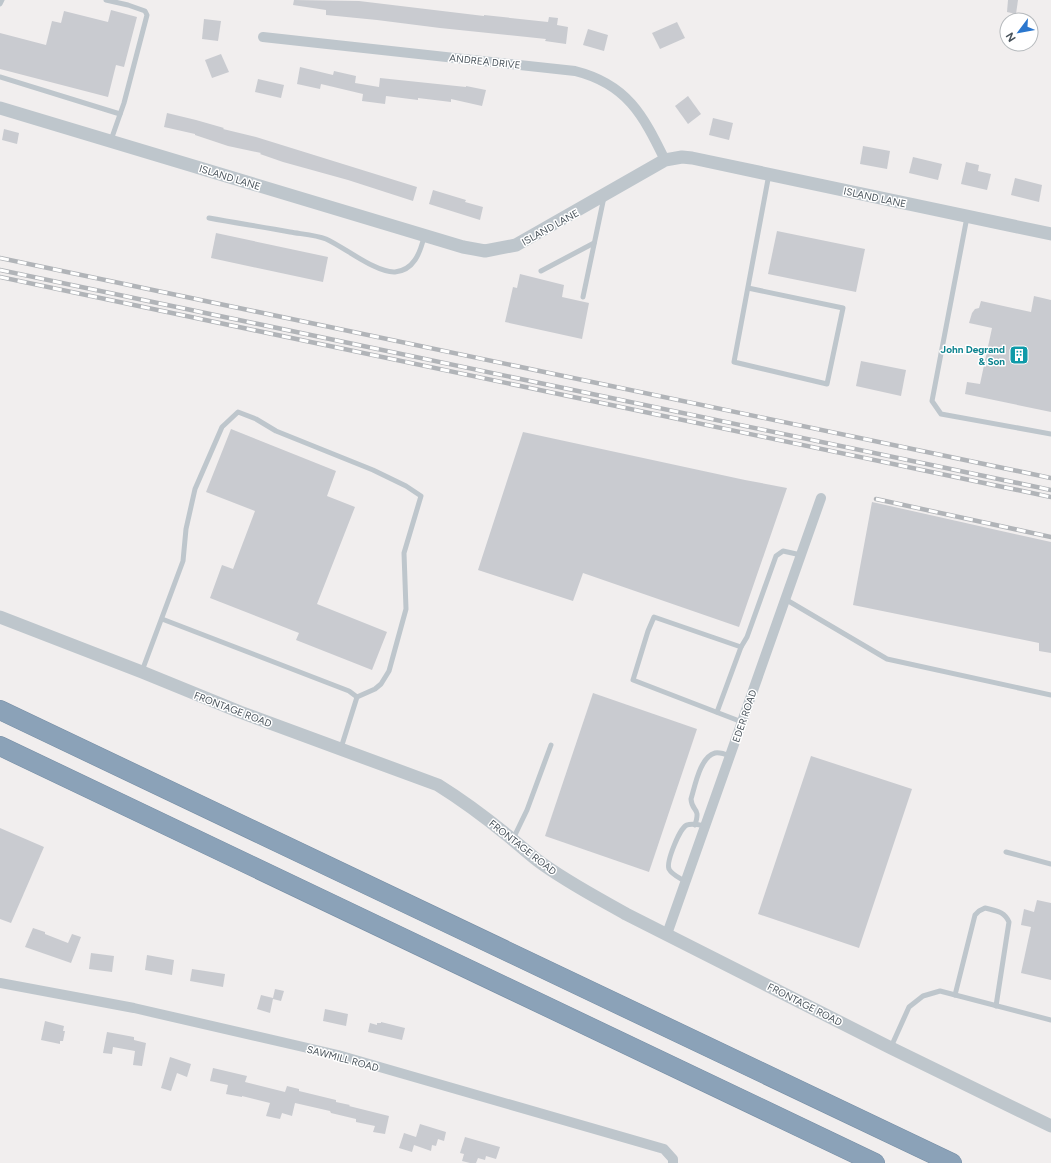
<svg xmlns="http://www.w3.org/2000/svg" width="1051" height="1163" viewBox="0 0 1051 1163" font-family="Figtree,sans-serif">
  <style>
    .building { fill: #c9cbd0 }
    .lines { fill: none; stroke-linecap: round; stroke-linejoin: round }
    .motorway-casing { stroke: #768da4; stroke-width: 20 }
    .service { stroke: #bec6cc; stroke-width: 5 }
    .minor { stroke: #bec6cc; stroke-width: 10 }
    .tertiary { stroke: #bec6cc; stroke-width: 13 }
    .motorway { stroke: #8ba2b8; stroke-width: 19 }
    .rail-casing { stroke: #b1b4b8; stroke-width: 4.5 }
    .rail { stroke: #fff; stroke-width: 3; stroke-dasharray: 9; stroke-linecap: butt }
    .labels { text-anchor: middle; stroke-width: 3; stroke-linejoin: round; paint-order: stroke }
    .street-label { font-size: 10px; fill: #48525a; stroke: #fff }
    .culture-label { font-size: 10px; font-weight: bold; fill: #0d838f; stroke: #fff; text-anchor: end }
  </style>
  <rect width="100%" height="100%" fill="#f1eeee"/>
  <g class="building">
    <polygon points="294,0 359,1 484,16 484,15 548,22 549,17 558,18 557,25 568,27 566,44 545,41 546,39 440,28 377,20 326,15 326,10 293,5"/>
    <polygon points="1008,0 1018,0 1016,14 1007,12"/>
    <polygon points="111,10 137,17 124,67 116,65 108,97 0,69 0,33 46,45 52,21 61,23 64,11 108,22"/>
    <polygon points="204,19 221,21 218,41 202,39"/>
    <polygon points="677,22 685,38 660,49 652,33"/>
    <polygon points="588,29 608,35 604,51 583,45"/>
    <polygon points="221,54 229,72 212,78 205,60"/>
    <polygon points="300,67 333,75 334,71 356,76 355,83 379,87 380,78 466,87 466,86 486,90 482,106 451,99 451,102 418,98 418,100 386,96 385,104 362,101 363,94 321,84 320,89 297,84"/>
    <polygon points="258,79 284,85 281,98 255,92"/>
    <polygon points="688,96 701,114 688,124 675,106"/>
    <polygon points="167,113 196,120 224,128 223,129 256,137 417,187 413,201 348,180 283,162 260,154 261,153 228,146 195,135 195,134 164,127"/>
    <polygon points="713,118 733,123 729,140 709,135"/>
    <polygon points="4,129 19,133 17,144 2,140"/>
    <polygon points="863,146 890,151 887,169 860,164"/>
    <polygon points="913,157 942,164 938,180 909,173"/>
    <polygon points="966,162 979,165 978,171 991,174 987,190 961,184"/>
    <polygon points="1015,178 1042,185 1039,202 1011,195"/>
    <polygon points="433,190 466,200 465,202 483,207 480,220 429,204"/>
    <polygon points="777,231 865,249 856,292 768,274"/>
    <polygon points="216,233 328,257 323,282 211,258"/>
    <polygon points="520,274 564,285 562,297 589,303 582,339 505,322 513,287 517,288"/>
    <polygon points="1034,296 1051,300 1051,412 965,394 967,382 980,384 992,328 969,323 972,313 975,309 979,308 981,301 1031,312"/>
    <polygon points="861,361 906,370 901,396 856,386"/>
    <polygon points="231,429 336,471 327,496 355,507 317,604 387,632 372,670 296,640 299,633 210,598 222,565 233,569 255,511 206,492"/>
    <polygon points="523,432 745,480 787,488 739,627 583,573 573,601 478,570"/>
    <polygon points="872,502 1051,542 1051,653 1039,651 1039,643 853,605"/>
    <polygon points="593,693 697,729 649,872 545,836"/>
    <polygon points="811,756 912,789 859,948 758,914"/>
    <polygon points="0,828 44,847 11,923 0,919"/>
    <polygon points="1037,900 1051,903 1051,980 1021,973 1031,927 1021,925 1024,909 1034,912"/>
    <polygon points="33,928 45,932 45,934 68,943 72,934 81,937 71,963 25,947"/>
    <polygon points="91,953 114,956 112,972 89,969"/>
    <polygon points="147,955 174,960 172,975 145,970"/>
    <polygon points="192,969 225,974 223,987 190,981"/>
    <polygon points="275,989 284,991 281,1001 273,999 270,1013 257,1009 261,995 273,998"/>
    <polygon points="325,1009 348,1014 346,1026 323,1021"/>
    <polygon points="45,1021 64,1026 63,1031 65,1031 63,1041 60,1041 60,1044 41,1040"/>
    <polygon points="381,1022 405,1028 402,1040 368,1032 370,1023 377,1025 377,1023 381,1023"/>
    <polygon points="107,1032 134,1037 134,1040 146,1043 142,1066 133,1065 135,1051 113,1047 112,1054 103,1053"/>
    <polygon points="170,1057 191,1064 187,1077 177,1073 171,1091 161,1088"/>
    <polygon points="213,1068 247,1076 245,1082 285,1092 287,1086 299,1089 299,1091 336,1100 336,1102 350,1105 349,1106 389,1116 385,1134 373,1132 375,1126 356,1122 356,1119 331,1113 330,1111 295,1103 292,1116 282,1113 280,1119 266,1116 270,1103 242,1096 242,1097 226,1094 228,1085 210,1081"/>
    <polygon points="420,1124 446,1132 444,1141 438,1139 436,1146 432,1145 431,1151 414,1145 412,1152 399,1148 404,1133 416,1137"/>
    <polygon points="465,1137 500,1147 496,1159 486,1156 485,1160 478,1158 476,1163 470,1163 462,1161 464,1154 460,1153"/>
  </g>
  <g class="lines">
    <defs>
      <g id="motorway">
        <polyline points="0,710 952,1163"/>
        <polyline points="0,746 875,1163"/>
      </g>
    </defs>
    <use href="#motorway" class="motorway-casing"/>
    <g class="service">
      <polyline points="106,0 128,5 145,11 147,15 124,103 111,140"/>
      <polyline points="0,4 2,0"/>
      <polyline points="0,77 120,114"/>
      <polyline points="967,217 932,401 941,414 1051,434"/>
      <path d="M209,218C236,223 263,227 290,232C301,234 316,235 326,239C344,247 376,273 395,272C414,270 420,253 424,237"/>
      <polyline points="541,271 594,243"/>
      <polyline points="748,288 843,308 827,384 734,362 769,174"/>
      <polyline points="583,297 604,197"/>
      <polyline points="785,599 887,659 1051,695"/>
      <polyline points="162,619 349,691 357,697 341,748"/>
      <polyline points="142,671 183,561 186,529 195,489 222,427 238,412 256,419 276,431 373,470 406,486 421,496 404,553 406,609 389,671 381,684 375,689 357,697"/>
      <polyline points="717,712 741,647"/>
      <polyline points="742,722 633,680 648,631 654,617 741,647 747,637 776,556 783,551 801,555"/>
      <path d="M695,825C701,806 692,813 691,799C695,786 700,757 715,753C720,752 725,754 730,756"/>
      <polyline points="513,839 527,810 551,745"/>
      <polyline points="1006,852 1051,864"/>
      <path d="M686,882C680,878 672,875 669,869C666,862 680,827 687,825C692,823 700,825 705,826"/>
      <path d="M955,995L975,915L979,911L985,908C996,911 1004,911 1009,922L996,1006"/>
      <polyline points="891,1047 909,1007 923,996 940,991 1051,1020"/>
    </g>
    <g class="minor">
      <path d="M263,37L575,71C627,84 643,115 665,160"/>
      <polyline points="667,934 821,498"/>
      <polyline points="0,983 134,1008 338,1055 664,1149 673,1159 673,1163"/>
    </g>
    <g class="tertiary">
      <polyline points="0,108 463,247 485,251 516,245 665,160 682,157 692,158 1051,234"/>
      <path d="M0,617L142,672L240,712L438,785C462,800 485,817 507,835C517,843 527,852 537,860C565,881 596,897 626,914L891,1048L1051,1126"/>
    </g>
    <use href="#motorway" class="motorway"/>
    <defs>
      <g id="rail">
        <polyline points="0,258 1051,478"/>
        <polyline points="0,270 1051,490"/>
        <polyline points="0,277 1051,497"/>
        <polyline points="876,499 1051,537"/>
      </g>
    </defs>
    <use href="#rail" class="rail-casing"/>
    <use href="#rail" class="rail"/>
  </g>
  <defs>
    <symbol id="building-square" viewBox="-11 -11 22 22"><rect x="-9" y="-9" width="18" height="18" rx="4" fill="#0f9aa8" stroke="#fff"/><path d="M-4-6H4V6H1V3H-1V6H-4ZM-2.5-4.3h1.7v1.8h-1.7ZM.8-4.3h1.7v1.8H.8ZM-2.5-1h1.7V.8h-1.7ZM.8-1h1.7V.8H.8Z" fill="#fff"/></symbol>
  </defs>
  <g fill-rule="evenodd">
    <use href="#building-square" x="1008" y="344" width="22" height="22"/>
  </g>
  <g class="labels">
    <g class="street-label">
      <text transform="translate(485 61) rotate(6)" y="4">ANDREA DRIVE</text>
      <text transform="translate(230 177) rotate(17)" y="4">ISLAND LANE</text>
      <text transform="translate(875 197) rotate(12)" y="4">ISLAND LANE</text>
      <text transform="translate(550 227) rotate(-29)" y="4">ISLAND LANE</text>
      <text transform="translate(233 709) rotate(21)" y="4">FRONTAGE ROAD</text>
      <text transform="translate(744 716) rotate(-71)" y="4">EDER ROAD</text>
      <text transform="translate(523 847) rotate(38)" y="4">FRONTAGE ROAD</text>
      <text transform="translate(805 1004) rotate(27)" y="4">FRONTAGE ROAD</text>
      <text transform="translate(343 1058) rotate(15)" y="4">SAWMILL ROAD</text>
    </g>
    <g class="culture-label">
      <text x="1005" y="353">John Degrand<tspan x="1005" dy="12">&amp; Son</tspan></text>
    </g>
  </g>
  <g transform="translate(1019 32) rotate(238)"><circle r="19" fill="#ffffff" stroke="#b6babd"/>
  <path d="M0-3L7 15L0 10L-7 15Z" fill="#2b77ce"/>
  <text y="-6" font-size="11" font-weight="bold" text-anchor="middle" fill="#48525a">N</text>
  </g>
</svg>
